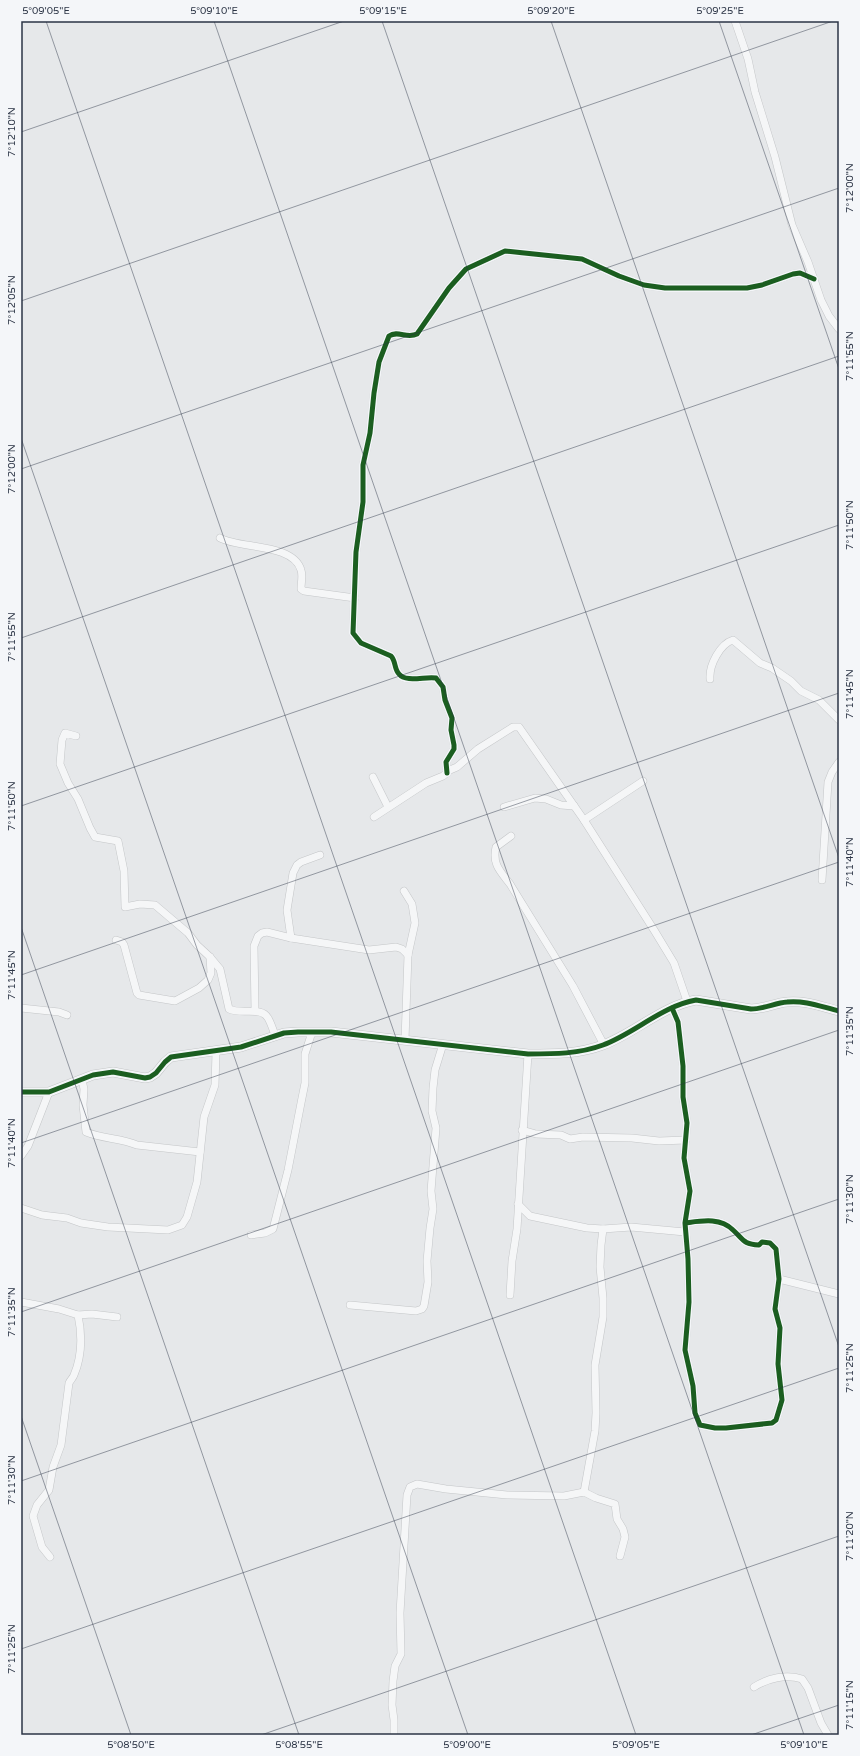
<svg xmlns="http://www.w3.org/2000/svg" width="860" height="1756" viewBox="0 0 860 1756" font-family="'Varela Round',sans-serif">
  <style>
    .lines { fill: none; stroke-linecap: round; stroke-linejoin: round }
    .minor-casing { stroke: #c4c6c8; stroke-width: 8 }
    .tertiary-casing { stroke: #c4c6c8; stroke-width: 10 }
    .minor { stroke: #f5f6f7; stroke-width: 7 }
    .tertiary { stroke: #f5f6f7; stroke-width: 9 }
    .cycleway-casing { stroke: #f4f6f9; stroke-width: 8 }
    .cycleway { stroke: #1b5e20; stroke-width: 5 }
    .ticks { fill: none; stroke: #2b3445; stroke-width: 1; stroke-opacity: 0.45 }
    .neatline { fill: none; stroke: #2b3445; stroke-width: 1.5 }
    .ticks-label { font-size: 10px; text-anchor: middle; fill: #2b3445 }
  </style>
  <rect width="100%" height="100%" fill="#e6e8ea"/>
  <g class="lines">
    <defs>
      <g id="minor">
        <polyline points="735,21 748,59 755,92 775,157 792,225 808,262 821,300 829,316 839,329"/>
        <path d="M220,538C240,549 293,543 301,570C303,576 301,582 301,589L304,591L355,598"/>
        <path d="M710,679C709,665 720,644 733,640L760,663L772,668L791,681L801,691L819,700L839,720"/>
        <path d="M76,736L65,733L62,740L60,764L68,783L78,799L90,828L95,837L118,841L124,871L125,907L140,904L155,905L188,933L197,945L210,957L220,969L229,1009C241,1015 261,1006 268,1018C271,1023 273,1030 275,1035"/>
        <path d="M447,773L446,762L454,749V745L451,730L452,718L445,700L443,687L436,678C426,676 406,683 399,674C394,669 396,661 391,656L361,643L353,633L356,552L363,502V465L370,433L374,393L379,362L389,336C398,330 407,339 417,334L449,288L466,269L505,251L582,259L619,276L644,285L665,288H747L762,285L793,274L800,273L814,279"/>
        <polyline points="373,777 388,807"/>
        <polyline points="504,807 535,798 546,799 561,805 574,806"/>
        <polyline points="374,817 426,783 443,776 450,770 457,767 478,749 513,727 519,727 584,820 654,930 674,963 687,1001"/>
        <polyline points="584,820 643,781"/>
        <path d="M511,836L496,847C492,864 500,871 510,884L573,986L604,1045"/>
        <polyline points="822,880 828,782 832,772 839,762"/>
        <polyline points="404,891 412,904 415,923 408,955 405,1040"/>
        <polyline points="291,938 287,910 293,873 297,865 301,862 320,855"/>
        <polyline points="116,940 122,942 124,945 137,993 139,995 175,1001 199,988 208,980 211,973 210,957"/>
        <polyline points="21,1008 59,1012 67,1015"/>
        <path d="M672,1008L678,1022L683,1066V1097L687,1123L684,1158L690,1191L685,1223L688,1259L689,1302L685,1350L693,1386L695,1413L700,1425L715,1428H726L772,1423L776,1420L782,1400L778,1364L780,1328L775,1309L779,1279L776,1249L770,1243L762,1242L759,1245C743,1244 744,1240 733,1230C720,1217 701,1221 685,1223"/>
        <polyline points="255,1011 254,946 258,936 262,933 267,932 291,938 369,950 396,947 402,949 408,955"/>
        <path d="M82,1080L84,1089L83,1105L86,1132C103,1139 121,1138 137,1145L200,1152"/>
        <polyline points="522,1130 536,1134 561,1135 570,1139 583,1137 632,1138 659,1141 686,1140"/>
        <polyline points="21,1156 28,1146 49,1092"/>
        <polyline points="518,1204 530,1216 587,1228 603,1229 631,1227 685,1232"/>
        <polyline points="21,1208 42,1215 67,1218 81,1223 108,1227 168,1230 182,1225 187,1217 197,1182 204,1117 215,1085 216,1052"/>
        <polyline points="251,1235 265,1233 273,1229 288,1170 301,1103 305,1083 305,1054 312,1032"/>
        <polyline points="779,1279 839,1294"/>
        <polyline points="510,1295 512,1261 517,1229 528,1054"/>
        <polyline points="21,1302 59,1309 78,1315 92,1314 117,1317"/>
        <polyline points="350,1305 416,1311 422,1309 424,1306 428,1282 427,1261 430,1228 433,1209 431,1191 436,1128 432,1111 433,1088 435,1070 443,1044"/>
        <polyline points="584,1492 595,1431 596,1413 595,1365 603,1317 603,1298 600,1267 601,1245 603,1229"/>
        <path d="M50,1557L42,1547L33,1516L37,1505L49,1490L53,1467L61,1445L69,1383C71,1379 73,1378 74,1375C82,1356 82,1334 78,1315"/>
        <path d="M754,1687C768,1678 786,1674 802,1679L808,1688L821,1723L828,1735"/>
        <polyline points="394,1735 394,1720 392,1705 393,1681 395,1666 401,1654 400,1613 407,1495 410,1487 417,1484 446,1489 507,1495 564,1496 584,1492 596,1498 615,1504 617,1519 623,1529 625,1537 620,1556"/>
      </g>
      <path id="tertiary" d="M21,1092H49L93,1075L113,1072L145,1078L150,1077L156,1073L165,1062L171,1057L241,1047L284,1033L298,1032H331L528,1054C554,1054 579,1054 603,1045C635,1033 662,1006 696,1000L751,1009C764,1009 775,1003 787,1002C805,1000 822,1007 839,1011"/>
    </defs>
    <use href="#minor" class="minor-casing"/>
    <use href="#tertiary" class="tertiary-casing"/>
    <use href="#minor" class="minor"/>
    <use href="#tertiary" class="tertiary"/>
    <defs>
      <g id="cycleway">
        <path d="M447,773L446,762L454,749V745L451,730L452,718L445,700L443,687L436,678C426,676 406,683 399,674C394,669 396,661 391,656L361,643L353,633L356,552L363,502V465L370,433L374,393L379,362L389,336C398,330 407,339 417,334L449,288L466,269L505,251L582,259L619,276L644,285L665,288H747L762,285L793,274L800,273L814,279"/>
        <path d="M672,1008L678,1022L683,1066V1097L687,1123L684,1158L690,1191L685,1223L688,1259L689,1302L685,1350L693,1386L695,1413L700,1425L715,1428H726L772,1423L776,1420L782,1400L778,1364L780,1328L775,1309L779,1279L776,1249L770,1243L762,1242L759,1245C743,1244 744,1240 733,1230C720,1217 701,1221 685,1223"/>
        <path d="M21,1092H49L93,1075L113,1072L145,1078L150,1077L156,1073L165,1062L171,1057L241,1047L284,1033L298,1032H331L528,1054C554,1054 579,1054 603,1045C635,1033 662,1006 696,1000L751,1009C764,1009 775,1003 787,1002C805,1000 822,1007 839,1011"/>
      </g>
    </defs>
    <use href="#cycleway" class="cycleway-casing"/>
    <use href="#cycleway" class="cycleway"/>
  </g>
  <path class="ticks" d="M46,21L636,1735M214,21L804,1735M382,21L839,1347M551,21L839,858M719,21L839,369M21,132L344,21M21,301L833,21M21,438L468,1735M21,469L839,188M21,638L839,356M21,806L839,525M21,927L299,1735M21,975L839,693M21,1143L839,862M21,1312L839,1030M21,1416L131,1735M21,1481L839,1199M21,1649L839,1368M261,1735L839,1536M751,1735L839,1705"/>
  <rect width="860" height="1756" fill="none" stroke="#f4f6f9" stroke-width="44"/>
  <rect x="22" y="22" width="816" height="1712" class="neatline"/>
  <g class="ticks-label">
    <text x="46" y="14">5°09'05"E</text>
    <text x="214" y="14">5°09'10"E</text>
    <text x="383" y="14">5°09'15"E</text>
    <text x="551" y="14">5°09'20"E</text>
    <text x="720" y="14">5°09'25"E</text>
    <text transform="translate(11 132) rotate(-90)" y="4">7°12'10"N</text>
    <text transform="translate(849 188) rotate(-90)" y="4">7°12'00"N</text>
    <text transform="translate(11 300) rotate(-90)" y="4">7°12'05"N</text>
    <text transform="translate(849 356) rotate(-90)" y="4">7°11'55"N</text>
    <text transform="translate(11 469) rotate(-90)" y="4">7°12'00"N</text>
    <text transform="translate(849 525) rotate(-90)" y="4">7°11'50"N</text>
    <text transform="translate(11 637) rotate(-90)" y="4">7°11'55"N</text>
    <text transform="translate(849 694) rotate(-90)" y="4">7°11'45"N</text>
    <text transform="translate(11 806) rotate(-90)" y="4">7°11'50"N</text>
    <text transform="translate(849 862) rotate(-90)" y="4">7°11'40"N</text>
    <text transform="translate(11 975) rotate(-90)" y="4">7°11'45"N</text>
    <text transform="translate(849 1031) rotate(-90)" y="4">7°11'35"N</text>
    <text transform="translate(11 1143) rotate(-90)" y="4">7°11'40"N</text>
    <text transform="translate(849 1199) rotate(-90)" y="4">7°11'30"N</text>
    <text transform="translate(11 1312) rotate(-90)" y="4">7°11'35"N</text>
    <text transform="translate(849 1368) rotate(-90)" y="4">7°11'25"N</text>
    <text transform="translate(11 1480) rotate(-90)" y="4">7°11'30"N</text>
    <text transform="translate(849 1536) rotate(-90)" y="4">7°11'20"N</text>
    <text transform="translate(11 1649) rotate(-90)" y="4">7°11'25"N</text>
    <text transform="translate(849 1705) rotate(-90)" y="4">7°11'15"N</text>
    <text x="131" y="1748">5°08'50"E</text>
    <text x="299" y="1748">5°08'55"E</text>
    <text x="467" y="1748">5°09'00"E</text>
    <text x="636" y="1748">5°09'05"E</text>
    <text x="804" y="1748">5°09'10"E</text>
  </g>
</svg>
